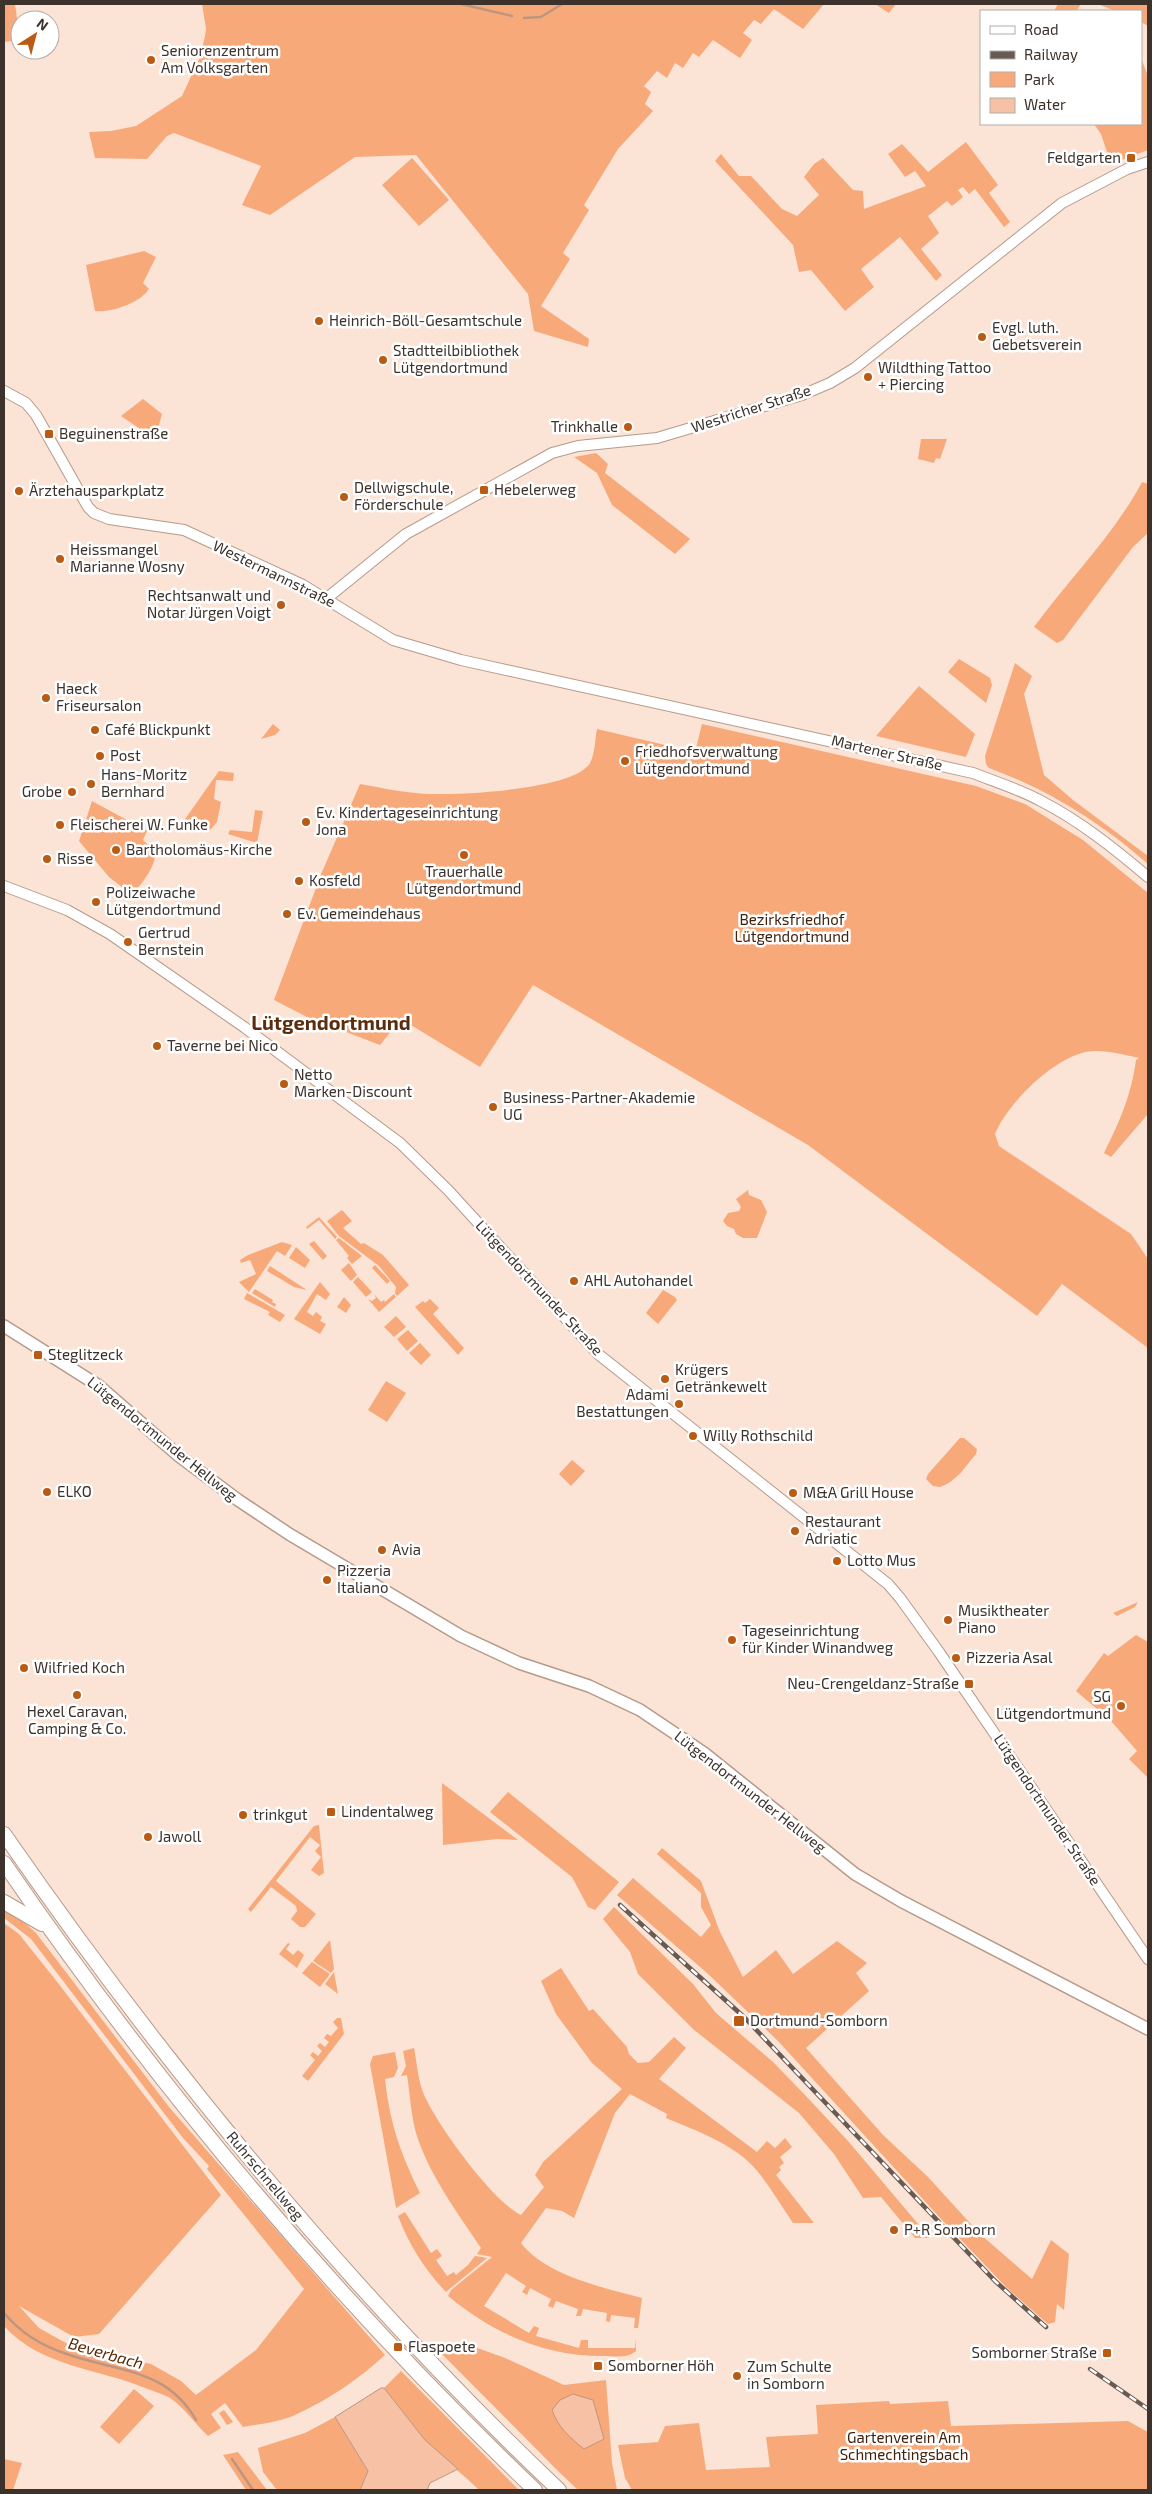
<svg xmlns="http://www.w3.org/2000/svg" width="1152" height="2494" viewBox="0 0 1152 2494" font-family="'Exo 2',sans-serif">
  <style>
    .green { fill: #f8a97a }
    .water { fill: #f6c1a4; stroke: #be9680 }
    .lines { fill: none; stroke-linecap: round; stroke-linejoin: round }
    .stream { stroke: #be9680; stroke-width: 2.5 }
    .tertiary-casing { stroke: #b69a8a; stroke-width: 12 }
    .secondary-casing { stroke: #b69a8a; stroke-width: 14 }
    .motorway-casing { stroke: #b69a8a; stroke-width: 16 }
    .tertiary { stroke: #fff; stroke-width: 10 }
    .secondary { stroke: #fff; stroke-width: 11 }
    .motorway { stroke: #fff; stroke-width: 14 }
    .rail-casing { stroke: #695a52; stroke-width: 4.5 }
    .rail { stroke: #fff; stroke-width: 2.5; stroke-dasharray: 8; stroke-linecap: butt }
    .poi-dot { fill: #ba5b13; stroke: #fff; stroke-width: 2 }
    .labels { text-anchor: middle; stroke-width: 5; stroke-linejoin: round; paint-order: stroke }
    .poi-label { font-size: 15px; fill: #3d312b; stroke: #fff; text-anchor: start }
    .street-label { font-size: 15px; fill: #3d312b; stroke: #fff }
    .park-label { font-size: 15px; fill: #42210c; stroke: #fff }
    .water-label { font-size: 16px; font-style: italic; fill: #5b2600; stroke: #fff }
    .district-label { font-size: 20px; font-weight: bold; fill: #5b2d0d; stroke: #fff }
  </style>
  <rect width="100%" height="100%" fill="#fbe3d5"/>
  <g class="green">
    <polygon points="4,4 15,4 20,40 4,42"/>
    <polygon points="202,4 824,4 803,29 774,9 761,24 754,20 743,33 752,40 740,58 713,40 699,57 693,53 683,68 675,63 667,78 657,71 644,86 651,92 645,104 653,111 618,149 584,205 589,210 563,253 570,259 541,306 589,339 588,347 534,331 528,294 416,155 355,157 270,215 242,205 261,166 174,133 167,136 147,159 95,158 89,132 111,131 136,126 182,96 200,57 205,36 206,29"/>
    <polygon points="875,4 896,4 889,13"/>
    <polygon points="1058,4 1081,4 1077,10 1054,11"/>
    <polygon points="1098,4 1148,4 1148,26 1141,22 1141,11 1115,11"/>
    <polygon points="1141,58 1148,76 1148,150 1116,162 1109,158 1101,134 1094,124 1141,124"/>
    <polygon points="966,142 998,185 989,193 1010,222 1004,227 975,189 969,194 963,187 958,190 963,197 952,206 947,201 928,216 939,233 921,249 942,275 936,281 900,237 861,269 874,287 845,311 811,270 799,272 793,245 715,161 721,154 739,176 751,176 782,209 797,216 819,195 804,177 814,164 823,158 853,190 863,191 864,209 926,186 915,171 905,177 888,154 902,144 928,172"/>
    <polygon points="412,158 449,200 419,226 382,185"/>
    <path d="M144,251L156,257L143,283L149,289C140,303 111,313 95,311L86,265Z"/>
    <polygon points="143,399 162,414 155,439 121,416"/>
    <polygon points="921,439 947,439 940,459 936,458 934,463 918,459"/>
    <polygon points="596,453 608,464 605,473 690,539 675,554 612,505 597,473 574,457"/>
    <path d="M1142,482L1148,484V533L1133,547L1063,640L1057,643L1034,627C1069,579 1114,535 1142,482Z"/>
    <polygon points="959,659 990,678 992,685 986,703 948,672"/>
    <path d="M1015,663L1032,676L1024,694L1044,775L1073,800L1148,856V864C1100,822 1049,790 989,768L986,764L985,756Z"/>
    <polygon points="919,686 975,734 966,757 876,736"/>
    <polygon points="273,724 280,730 275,735 261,739"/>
    <path d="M702,724L976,786L1025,804L1083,840L1148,893V1114L1111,1157L1104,1153C1120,1121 1131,1096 1136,1060L1139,1058C1126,1055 1110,1051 1097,1051C1061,1049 1007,1103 995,1134L999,1146L1131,1234L1148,1259V1348L1062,1284L1037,1316L808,1145L533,985L480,1067L401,1019L380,1045L307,1017L274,1000L322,872L360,784C382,788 406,793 428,794C460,795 574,790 590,763C595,754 595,739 597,729L695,752Z"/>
    <polygon points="219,771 234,773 233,781 216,780 214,799 221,802 217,822 210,830 183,822"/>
    <path d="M92,801L147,831L143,840L147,844L156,845C158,864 144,881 132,895L109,877L79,841Z"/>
    <polygon points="255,810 263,811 257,843 228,834 230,830 252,832"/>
    <polygon points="748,1190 749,1195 761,1200 767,1212 757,1238 743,1238 736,1234 734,1229 727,1226 723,1221 728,1213 739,1211 741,1207 736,1199"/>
    <polygon points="342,1210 352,1221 343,1228 361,1244 364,1243 383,1255 409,1285 397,1296 395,1293 396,1287 379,1266 339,1236 327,1221"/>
    <polygon points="319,1217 337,1237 335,1239 319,1220 307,1229 306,1227"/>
    <polygon points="339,1238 362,1256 352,1264 347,1258 349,1256 336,1240"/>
    <polygon points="314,1241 327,1256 323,1260 309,1244"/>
    <polygon points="282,1242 292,1245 285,1256 277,1251 249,1292 239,1282 256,1274 250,1260 241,1263 240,1260 248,1255"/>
    <polygon points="296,1247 310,1260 305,1268 289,1258"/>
    <polygon points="349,1263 357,1275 351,1281 341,1270"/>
    <polygon points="375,1265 390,1281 387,1284 372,1268"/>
    <polygon points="270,1266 307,1290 294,1287 267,1271"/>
    <polygon points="358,1277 372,1292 366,1297 353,1282"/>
    <polygon points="320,1282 330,1294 326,1300 317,1294 307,1312 313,1316 316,1312 322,1317 320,1321 326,1324 320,1334 294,1319"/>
    <polygon points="255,1289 273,1300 272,1302 276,1304 275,1307 252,1293"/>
    <polygon points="663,1290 675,1297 677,1300 658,1324 646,1313"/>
    <polygon points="247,1293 285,1315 280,1322 268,1315 270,1312 244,1299"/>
    <polygon points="374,1294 381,1302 384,1300 385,1302 394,1294 396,1297 379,1312 368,1299 372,1301 376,1298"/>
    <polygon points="344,1297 351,1305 346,1313 337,1307"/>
    <polygon points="430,1299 439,1308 433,1314 464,1348 458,1355 415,1307 423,1301 425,1303"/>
    <polygon points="396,1316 406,1327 394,1337 384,1327"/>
    <polygon points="408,1330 418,1341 407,1351 397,1339"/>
    <polygon points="420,1343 431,1355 421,1365 409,1353"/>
    <polygon points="386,1381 406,1393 387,1422 368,1410"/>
    <path d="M960,1438H964L977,1449L976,1454C965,1467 957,1481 940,1487L933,1486L926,1479L928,1474Z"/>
    <polygon points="572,1460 585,1471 571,1486 559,1474"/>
    <polygon points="1138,1602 1135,1607 1117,1616 1113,1613"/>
    <polygon points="1136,1635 1148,1642 1148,1778 1129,1759 1137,1751 1111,1721 1076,1691 1104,1653 1108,1656"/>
    <polygon points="442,1783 518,1840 497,1839 443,1845"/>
    <polygon points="508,1792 619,1882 595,1910 588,1907 572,1877 490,1812"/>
    <polygon points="319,1825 324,1873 319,1876 311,1870 321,1857 315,1851 320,1845 310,1837 276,1881 316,1914 305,1927 300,1927 291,1919 297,1911 296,1906 271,1887 251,1912 248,1909 314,1826"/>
    <polygon points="662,1848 701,1881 720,1932 743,1977 776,1950 793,1974 837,1941 867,1963 856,1973 869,1991 806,2048 883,2135 928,2177 980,2234 1032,2279 1051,2240 1069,2254 1064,2310 1057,2304 1055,2322 1048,2324 1007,2288 942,2220 778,2041 707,1973 617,1895 633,1878 701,1937 711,1925 701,1907 701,1893 657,1854"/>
    <polygon points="614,1907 693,1984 716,2013 773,2062 805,2095 848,2141 930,2238 915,2238 881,2197 863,2198 834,2154 799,2113 693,2029 638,1974 630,1952 603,1919"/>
    <path d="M4,1908L18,1917L36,1933L169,2107L385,2355C359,2379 328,2400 295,2415C280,2422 260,2424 243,2427L225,2403L211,2414L221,2428L208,2436C196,2425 184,2407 170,2398C163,2394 153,2391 145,2388C97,2368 41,2367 4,2326V1923L19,1934L58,1983L221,2195L99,2334L74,2337L19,2306L39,2328L73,2347L151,2364L181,2381L196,2395L256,2350L304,2289L207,2169L209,2166L183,2138L31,1939L4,1918Z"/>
    <polygon points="330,1940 334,1969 331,1973 313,1961"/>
    <polygon points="288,1943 290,1944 286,1949 293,1955 298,1950 304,1955 297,1968 279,1954"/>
    <polygon points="312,1962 330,1974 320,1987 302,1973"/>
    <path d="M561,1968L589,2011L593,2009L627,2047L629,2054L638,2063L649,2062L674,2037L686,2048L659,2079L757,2152L767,2141L775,2148L785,2138L792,2147L780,2157L784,2163L779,2167L781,2170L776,2175L814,2223H793C781,2206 771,2188 758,2172C737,2145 697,2131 666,2118L667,2114L630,2094L615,2113L574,2218L562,2211L546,2208L521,2243C545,2275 604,2288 642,2298L638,2328H634L635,2318L611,2315L610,2322L606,2321L607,2313L583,2309L581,2316H576L578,2309L556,2301L553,2308L548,2306L551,2299L530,2288L527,2295L522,2292L526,2286L506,2273L484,2306L529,2333L534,2326L539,2328L536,2336L579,2348L581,2340H588V2348H635L636,2339V2351C627,2359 614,2356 603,2356C543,2356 493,2333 448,2296L451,2290L492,2257L477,2254L481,2248C457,2212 429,2175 416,2133C411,2115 410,2094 407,2075L401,2076L406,2066L403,2051L414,2048C417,2063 418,2083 425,2097C439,2127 492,2201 521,2215L544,2187L535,2175L543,2162L622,2089L592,2063L556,2014L541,1981Z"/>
    <polygon points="334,1972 338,1994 325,1984"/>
    <polygon points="337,2018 341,2018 344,2034 308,2081 302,2076 315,2060 310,2055 313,2052 318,2056 322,2051 317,2046 320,2043 325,2047 329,2042 324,2038 327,2034 331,2036 338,2028 333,2022"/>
    <path d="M395,2052L398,2068L394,2077L385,2079C390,2124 400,2152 420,2193L396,2208L370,2064L373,2056Z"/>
    <path d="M405,2212L431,2253L437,2249L442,2256L436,2260L447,2276L454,2272L456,2275L468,2265L475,2256L487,2258L446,2292C425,2270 409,2245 398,2216Z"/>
    <polygon points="461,2342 505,2358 564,2385 606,2380 612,2463 617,2490 578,2490 559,2472 435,2347"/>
    <path d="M401,2371L519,2490H479C462,2473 441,2458 425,2440C410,2424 398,2405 384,2388Z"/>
    <polygon points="134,2389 154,2406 119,2444 100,2427"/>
    <polygon points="889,2401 890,2404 948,2401 951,2426 1128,2421 1148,2432 1148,2490 632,2490 625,2478 618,2445 658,2442 665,2426 699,2423 706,2470 770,2467 766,2437 818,2434 816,2405"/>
    <polygon points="224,2410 233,2422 227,2425 219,2413"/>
    <polygon points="335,2417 368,2471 360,2490 277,2490 263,2472 258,2448 305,2433"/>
    <polygon points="238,2452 267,2490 246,2490 223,2455"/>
    <polygon points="4,2459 22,2463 13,2490 4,2490"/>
  </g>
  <g class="water">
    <polygon points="381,2388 384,2388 425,2440 458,2469 430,2483 427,2490 360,2490 368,2471 335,2417"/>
    <path d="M573,2394L593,2400L604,2439L584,2449C570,2438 558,2427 552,2410L560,2400Z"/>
  </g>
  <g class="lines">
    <g class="stream">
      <polyline points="461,4 512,16"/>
      <polyline points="524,18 541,17 562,4"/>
      <path d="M4,2313C20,2332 40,2345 64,2353C115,2372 166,2367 196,2420"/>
      <polyline points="232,2459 253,2490"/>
    </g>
    <defs>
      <g id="tertiary">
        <path d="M4,391L26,403L36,415L88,507L94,513L109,519L184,530L303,585L393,640L461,660L973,773C996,782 1019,789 1041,801C1080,821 1115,849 1148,877"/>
        <polyline points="327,598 406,534 552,453 578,446 657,438 802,395 830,383 855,368 1062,203 1127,169 1148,162"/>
        <polyline points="4,886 67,910 110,934 244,1027 400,1143 448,1190 598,1354 888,1584 900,1598 939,1652 1148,1959"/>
      </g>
      <polyline id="secondary" points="4,1326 99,1386 179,1456 238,1500 289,1534 461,1636 519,1663 589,1686 640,1710 704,1753 855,1874 901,1901 1148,2029"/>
      <g id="motorway">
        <path d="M4,1834C167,2069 351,2293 559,2490"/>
        <path d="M4,1863C159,2089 337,2301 535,2490"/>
        <polyline points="4,1902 42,1924"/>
      </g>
    </defs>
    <use href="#tertiary" class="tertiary-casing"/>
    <use href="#secondary" class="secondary-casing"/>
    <use href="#motorway" class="motorway-casing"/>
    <use href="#tertiary" class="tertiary"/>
    <use href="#secondary" class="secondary"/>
    <use href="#motorway" class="motorway"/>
    <defs>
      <g id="rail">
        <polyline points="620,1905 744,2017 995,2281 1046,2327"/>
        <polyline points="1090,2369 1148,2409"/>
      </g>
    </defs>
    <use href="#rail" class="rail-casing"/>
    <use href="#rail" class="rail"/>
  </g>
  <g class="poi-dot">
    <circle cx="151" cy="60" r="5"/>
    <rect x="1126" y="153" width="10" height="10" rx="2.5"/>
    <circle cx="319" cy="321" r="5"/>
    <circle cx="982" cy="337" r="5"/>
    <circle cx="383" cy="360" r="5"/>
    <circle cx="868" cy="377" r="5"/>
    <circle cx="628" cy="427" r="5"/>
    <rect x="44" y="429" width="10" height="10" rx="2.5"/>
    <rect x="479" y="485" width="10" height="10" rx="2.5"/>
    <circle cx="19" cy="491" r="5"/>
    <circle cx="344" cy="497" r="5"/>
    <circle cx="60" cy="559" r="5"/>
    <circle cx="281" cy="605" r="5"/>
    <circle cx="46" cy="698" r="5"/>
    <circle cx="95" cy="730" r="5"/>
    <circle cx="100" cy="756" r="5"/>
    <circle cx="625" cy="761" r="5"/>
    <circle cx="91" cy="784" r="5"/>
    <circle cx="72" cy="792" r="5"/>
    <circle cx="306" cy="822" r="5"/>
    <circle cx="60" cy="825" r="5"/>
    <circle cx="116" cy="850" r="5"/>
    <circle cx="464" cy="855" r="5"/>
    <circle cx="47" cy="859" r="5"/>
    <circle cx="299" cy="881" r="5"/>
    <circle cx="96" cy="902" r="5"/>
    <circle cx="287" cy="914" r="5"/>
    <circle cx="128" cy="942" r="5"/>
    <circle cx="157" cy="1046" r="5"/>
    <circle cx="284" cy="1084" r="5"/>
    <circle cx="493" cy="1107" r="5"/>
    <circle cx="574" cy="1281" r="5"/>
    <rect x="33" y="1350" width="10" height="10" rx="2.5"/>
    <circle cx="665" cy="1379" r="5"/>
    <circle cx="679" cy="1404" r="5"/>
    <circle cx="693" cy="1436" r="5"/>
    <circle cx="47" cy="1492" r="5"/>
    <circle cx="793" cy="1493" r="5"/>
    <circle cx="795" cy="1531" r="5"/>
    <circle cx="382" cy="1550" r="5"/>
    <circle cx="837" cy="1561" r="5"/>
    <circle cx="327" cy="1580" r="5"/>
    <circle cx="948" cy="1620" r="5"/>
    <circle cx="732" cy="1640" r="5"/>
    <circle cx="956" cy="1658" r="5"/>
    <circle cx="24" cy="1668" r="5"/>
    <rect x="964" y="1679" width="10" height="10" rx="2.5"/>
    <circle cx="77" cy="1695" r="5"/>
    <circle cx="1121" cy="1706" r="5"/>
    <rect x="326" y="1807" width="10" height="10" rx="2.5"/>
    <circle cx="243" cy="1815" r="5"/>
    <circle cx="148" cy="1837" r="5"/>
    <rect x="733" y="2015" width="12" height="12" rx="2.5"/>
    <circle cx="894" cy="2230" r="5"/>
    <rect x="393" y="2342" width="10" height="10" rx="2.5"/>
    <rect x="1102" y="2348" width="10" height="10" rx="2.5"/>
    <rect x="593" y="2361" width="10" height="10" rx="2.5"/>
    <circle cx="737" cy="2376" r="5"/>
  </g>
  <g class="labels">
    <g class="poi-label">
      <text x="161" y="56">Seniorenzentrum<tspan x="161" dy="17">Am Volksgarten</tspan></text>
      <text x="1121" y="163" text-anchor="end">Feldgarten</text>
      <text x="329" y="326">Heinrich-Böll-Gesamtschule</text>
      <text x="992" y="333">Evgl. luth.<tspan x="992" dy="17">Gebetsverein</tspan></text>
      <text x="393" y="356">Stadtteilbibliothek<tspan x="393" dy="17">Lütgendortmund</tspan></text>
      <text x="878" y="373">Wildthing Tattoo<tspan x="878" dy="17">+ Piercing</tspan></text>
      <text x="618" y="432" text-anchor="end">Trinkhalle</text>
      <text x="59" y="439">Beguinenstraße</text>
      <text x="354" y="493">Dellwigschule,<tspan x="354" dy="17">Förderschule</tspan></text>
      <text x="494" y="495">Hebelerweg</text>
      <text x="29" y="496">Ärztehausparkplatz</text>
      <text x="70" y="555">Heissmangel<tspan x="70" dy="17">Marianne Wosny</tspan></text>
      <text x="271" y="601" text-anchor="end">Rechtsanwalt und<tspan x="271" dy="17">Notar Jürgen Voigt</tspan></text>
      <text x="56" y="694">Haeck<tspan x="56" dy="17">Friseursalon</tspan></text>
      <text x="105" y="735">Café Blickpunkt</text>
      <text x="635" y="757">Friedhofsverwaltung<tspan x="635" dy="17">Lütgendortmund</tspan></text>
      <text x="110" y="761">Post</text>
      <text x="101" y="780">Hans-Moritz<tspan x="101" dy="17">Bernhard</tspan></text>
      <text x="62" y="797" text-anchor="end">Grobe</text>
      <text x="316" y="818">Ev. Kindertageseinrichtung<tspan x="316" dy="17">Jona</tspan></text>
      <text x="70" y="830">Fleischerei W. Funke</text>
      <text x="126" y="855">Bartholomäus-Kirche</text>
      <text x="57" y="864">Risse</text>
      <text x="464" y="877" text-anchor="middle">Trauerhalle<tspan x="464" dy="17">Lütgendortmund</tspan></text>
      <text x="309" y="886">Kosfeld</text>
      <text x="106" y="898">Polizeiwache<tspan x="106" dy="17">Lütgendortmund</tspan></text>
      <text x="297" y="919">Ev. Gemeindehaus</text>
      <text x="138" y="938">Gertrud<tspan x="138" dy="17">Bernstein</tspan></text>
      <text x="167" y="1051">Taverne bei Nico</text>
      <text x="294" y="1080">Netto<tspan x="294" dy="17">Marken-Discount</tspan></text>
      <text x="503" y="1103">Business-Partner-Akademie<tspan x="503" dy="17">UG</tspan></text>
      <text x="584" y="1286">AHL Autohandel</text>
      <text x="48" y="1360">Steglitzeck</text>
      <text x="675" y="1375">Krügers<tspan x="675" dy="17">Getränkewelt</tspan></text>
      <text x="669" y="1400" text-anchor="end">Adami<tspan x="669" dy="17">Bestattungen</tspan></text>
      <text x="703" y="1441">Willy Rothschild</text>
      <text x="57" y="1497">ELKO</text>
      <text x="803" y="1498">M&amp;A Grill House</text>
      <text x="805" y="1527">Restaurant<tspan x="805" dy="17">Adriatic</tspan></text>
      <text x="392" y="1555">Avia</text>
      <text x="847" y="1566">Lotto Mus</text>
      <text x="337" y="1576">Pizzeria<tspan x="337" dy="17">Italiano</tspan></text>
      <text x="958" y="1616">Musiktheater<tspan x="958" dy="17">Piano</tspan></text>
      <text x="742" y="1636">Tageseinrichtung<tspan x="742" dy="17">für Kinder Winandweg</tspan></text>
      <text x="966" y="1663">Pizzeria Asal</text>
      <text x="34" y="1673">Wilfried Koch</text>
      <text x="959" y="1689" text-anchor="end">Neu-Crengeldanz-Straße</text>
      <text x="1111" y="1702" text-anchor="end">SG<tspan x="1111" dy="17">Lütgendortmund</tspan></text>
      <text x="77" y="1717" text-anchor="middle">Hexel Caravan,<tspan x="77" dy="17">Camping &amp; Co.</tspan></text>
      <text x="341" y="1817">Lindentalweg</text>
      <text x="253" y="1820">trinkgut</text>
      <text x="158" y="1842">Jawoll</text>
      <text x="750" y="2026">Dortmund-Somborn</text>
      <text x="904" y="2235">P+R Somborn</text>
      <text x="408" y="2352">Flaspoete</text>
      <text x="1097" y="2358" text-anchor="end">Somborner Straße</text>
      <text x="608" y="2371">Somborner Höh</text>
      <text x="747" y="2372">Zum Schulte<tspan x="747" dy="17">in Somborn</tspan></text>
    </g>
    <g class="street-label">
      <text transform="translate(751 409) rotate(-18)" y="5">Westricher Straße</text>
      <text transform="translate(274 574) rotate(26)" y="5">Westermannstraße</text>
      <text transform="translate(887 753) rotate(13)" y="5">Martener Straße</text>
      <text transform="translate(539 1288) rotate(47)" y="5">Lütgendortmunder Straße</text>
      <text transform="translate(162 1439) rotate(39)" y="5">Lütgendortmunder Hellweg</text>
      <text transform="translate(750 1792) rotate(38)" y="5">Lütgendortmunder Hellweg</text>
      <text transform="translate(1047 1810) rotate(56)" y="5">Lütgendortmunder Straße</text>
      <text transform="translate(265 2176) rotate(50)" y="5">Ruhrschnellweg</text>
    </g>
    <g class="park-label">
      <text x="792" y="925">Bezirksfriedhof<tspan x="792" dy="17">Lütgendortmund</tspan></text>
      <text x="904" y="2443">Gartenverein Am<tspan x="904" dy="17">Schmechtingsbach</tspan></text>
    </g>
    <g class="water-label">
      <text transform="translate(106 2353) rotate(16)" y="6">Beverbach</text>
    </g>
    <g class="district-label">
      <text x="331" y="1030">Lütgendortmund</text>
    </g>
  </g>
  <rect width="1152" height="2494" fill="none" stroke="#3d312b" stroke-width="10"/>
  <rect x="980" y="10" width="162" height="115" fill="#ffffff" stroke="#b1adaa"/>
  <rect x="990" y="26" width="25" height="8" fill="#ffffff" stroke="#b1adaa"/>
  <text x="1024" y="35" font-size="15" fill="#3d312b">Road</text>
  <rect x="990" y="51" width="25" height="8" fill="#695a52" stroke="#b1adaa"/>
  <text x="1024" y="60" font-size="15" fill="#3d312b">Railway</text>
  <rect x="990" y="72" width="25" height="15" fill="#f8a97a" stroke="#b1adaa"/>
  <text x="1024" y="85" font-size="15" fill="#3d312b">Park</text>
  <rect x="990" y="98" width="25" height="15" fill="#f6c1a4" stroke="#b1adaa"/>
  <text x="1024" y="110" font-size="15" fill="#3d312b">Water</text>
  <g transform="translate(35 35) rotate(36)"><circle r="24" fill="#ffffff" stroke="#b1adaa"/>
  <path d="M0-4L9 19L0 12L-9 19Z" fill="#ba5b13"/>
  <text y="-8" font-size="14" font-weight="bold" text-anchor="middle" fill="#3d312b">N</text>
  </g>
</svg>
